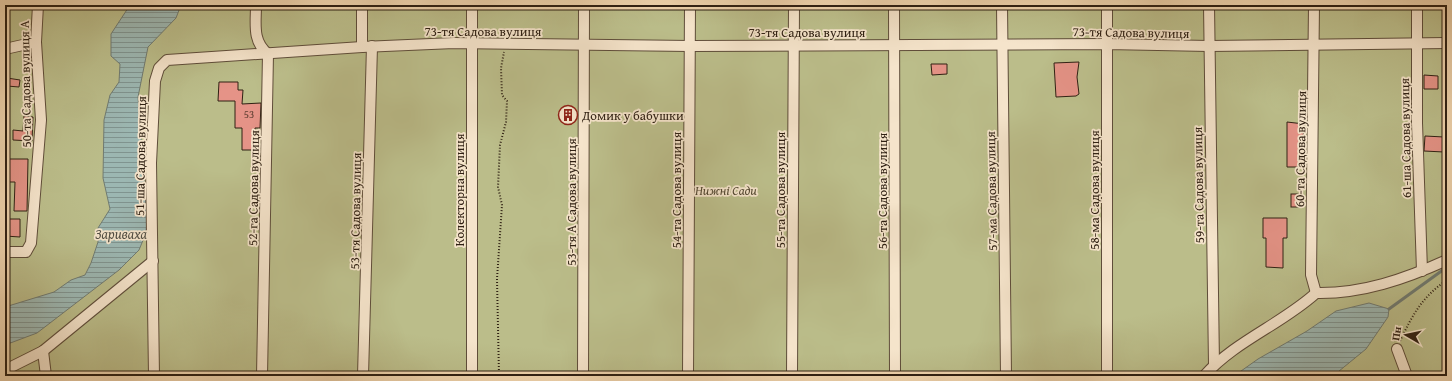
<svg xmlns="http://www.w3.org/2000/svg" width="1452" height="381" viewBox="0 0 1452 381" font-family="'Gentium Book Plus',serif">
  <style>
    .garden { fill: #bbbd8a; stroke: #756e4e }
    .water { fill: url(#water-rules); stroke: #707b72 }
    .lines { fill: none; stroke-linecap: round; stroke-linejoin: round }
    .stream { stroke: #707b72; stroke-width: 3 }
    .building { fill: #e59387; stroke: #2f2013 }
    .minor-casing { stroke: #5f4d3a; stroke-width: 12 }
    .path { stroke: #2f2013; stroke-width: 2; stroke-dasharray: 1 2; stroke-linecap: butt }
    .minor { stroke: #f5e4cb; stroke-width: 10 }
    .labels { text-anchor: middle; stroke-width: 3.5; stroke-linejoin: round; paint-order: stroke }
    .number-label { font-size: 11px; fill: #5c3d30 }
    .street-label { font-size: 13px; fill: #2f2013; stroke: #f5e4cb }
    .poi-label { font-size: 13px; fill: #2f2013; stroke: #f5e4cb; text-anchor: start }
    .park-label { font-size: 13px; font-style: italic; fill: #524731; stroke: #f5e4cb }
    .water-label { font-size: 14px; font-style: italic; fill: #504d43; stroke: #f5e4cb }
  </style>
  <defs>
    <pattern id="water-rules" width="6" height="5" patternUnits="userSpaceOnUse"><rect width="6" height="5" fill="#9cb7b2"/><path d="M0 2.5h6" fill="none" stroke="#809490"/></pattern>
  </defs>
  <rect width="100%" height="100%" fill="#f0d5af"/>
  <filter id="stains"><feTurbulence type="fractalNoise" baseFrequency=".005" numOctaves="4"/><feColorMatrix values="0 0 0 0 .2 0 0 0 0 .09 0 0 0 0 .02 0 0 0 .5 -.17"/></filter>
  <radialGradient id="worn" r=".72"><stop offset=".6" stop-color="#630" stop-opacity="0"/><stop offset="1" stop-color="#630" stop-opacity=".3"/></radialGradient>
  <rect class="garden" x="5" y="5" width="1442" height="371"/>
  <g class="water">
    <polygon points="130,5 181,5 176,18 148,47 138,97 147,220 146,233 139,250 119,270 37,333 5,345 5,307 54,292 71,280 85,275 91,263 98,242 98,228 110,209 103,178 104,120 110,95 119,82 120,64 111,56 111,34"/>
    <polygon points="1369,303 1389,309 1388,317 1366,349 1333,376 1234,376 1258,359 1307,331 1336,311"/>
  </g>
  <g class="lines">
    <polyline class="stream" points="1389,309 1447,267"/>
  </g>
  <g class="building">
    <polygon points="1079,62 1077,77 1079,94 1076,96 1056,97 1054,63"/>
    <polygon points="931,64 947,64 947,74 932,75"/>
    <polygon points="1424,75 1438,76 1438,89 1424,89"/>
    <polygon points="7,78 20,80 19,87 7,86"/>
    <polygon points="219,82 238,82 238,90 243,90 242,104 261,103 260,128 255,128 255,150 242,150 242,128 235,128 235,101 218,101"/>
    <polygon points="24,116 33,117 32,141 13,140 13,130 23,131"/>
    <polygon points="1287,122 1304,124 1301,167 1287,167"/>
    <polygon points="1425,136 1444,137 1444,152 1424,151"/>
    <polygon points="9,159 28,159 27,211 14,211 15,182 9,182"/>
    <rect x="1291" y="194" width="9" height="13"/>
    <polygon points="1263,218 1287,218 1287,238 1283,238 1283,268 1266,267 1266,238 1263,238"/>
    <polygon points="5,219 20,219 20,237 5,236"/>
  </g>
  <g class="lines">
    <defs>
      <g id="minor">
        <path d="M256,5C256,24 252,41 268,54L262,376"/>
        <polyline points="362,5 362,47"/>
        <polyline points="894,5 895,376"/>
        <polyline points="1002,5 1006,376"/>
        <polyline points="1209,5 1214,365"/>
        <polyline points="1314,5 1311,275 1316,293"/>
        <polyline points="1417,5 1417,123 1422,271"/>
        <polyline points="5,49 36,42"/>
        <polyline points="5,252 26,252 31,243 41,120 36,42 38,5"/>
        <polyline points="1397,349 1407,376"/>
        <polyline points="43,351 46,376"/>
        <polyline points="5,370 43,351 153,261"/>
        <polyline points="154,376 151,163 155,81 159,68 167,60 362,47 454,43 690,46 1107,44 1209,46 1447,43"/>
        <polyline points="363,376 372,46"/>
        <polyline points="472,376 472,5"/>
        <polyline points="583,376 584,5"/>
        <polyline points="688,376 690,5"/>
        <polyline points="792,376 794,5"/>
        <polyline points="1107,376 1107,5"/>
        <path d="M1204,376C1235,341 1282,324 1316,293C1362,294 1405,279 1447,260"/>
      </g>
    </defs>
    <use href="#minor" class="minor-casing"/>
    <g class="path">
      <path d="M1400,341C1413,314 1422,297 1447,280"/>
      <polyline points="499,376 497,279 502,205 498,187 500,145 506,122 507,101 502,95 501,68 504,52"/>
    </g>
    <use href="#minor" class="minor"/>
  </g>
  <defs>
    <symbol id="building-ring" viewBox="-11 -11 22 22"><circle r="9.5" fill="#f5e4cb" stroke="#8f2418" stroke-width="1.5"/><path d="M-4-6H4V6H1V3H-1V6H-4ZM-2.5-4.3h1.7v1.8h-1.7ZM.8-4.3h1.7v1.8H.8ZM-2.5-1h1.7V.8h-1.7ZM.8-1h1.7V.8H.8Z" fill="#8f2418"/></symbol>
  </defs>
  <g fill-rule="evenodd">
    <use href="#building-ring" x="557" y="104" width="22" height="22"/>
  </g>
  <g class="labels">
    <g class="number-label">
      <text x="249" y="118">53</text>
    </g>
    <g class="street-label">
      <text x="483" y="36">73-тя Садова вулиця</text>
      <text x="807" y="37">73-тя Садова вулиця</text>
      <text transform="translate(1131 32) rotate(1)" y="5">73-тя Садова вулиця</text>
      <text transform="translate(25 84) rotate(-91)" y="5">50-та Садова вулиця А</text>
      <text transform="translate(1405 138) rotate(-91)" y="5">61-ша Садова вулиця</text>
      <text transform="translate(1300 149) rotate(-89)" y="5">60-та Садова вулиця</text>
      <text transform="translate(140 156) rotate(-89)" y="5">51-ша Садова вулиця</text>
      <text transform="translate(1198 185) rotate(-91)" y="5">59-та Садова вулиця</text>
      <text transform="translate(253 188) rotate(-89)" y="5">52-га Садова вулиця</text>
      <text transform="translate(459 190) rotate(-90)" y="5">Колекторна вулиця</text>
      <text transform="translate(676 190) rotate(-90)" y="5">54-та Садова вулиця</text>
      <text transform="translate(780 190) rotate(-90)" y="5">55-та Садова вулиця</text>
      <text transform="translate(1094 190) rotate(-90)" y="5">58-ма Садова вулиця</text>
      <text transform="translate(882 191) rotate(-90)" y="5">56-та Садова вулиця</text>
      <text transform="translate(991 191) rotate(-91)" y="5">57-ма Садова вулиця</text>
      <text transform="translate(571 202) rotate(-90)" y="5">53-тя А Садова вулиця</text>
      <text transform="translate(355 211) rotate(-89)" y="5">53-тя Садова вулиця</text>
    </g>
    <g class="poi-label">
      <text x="582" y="120">Домик у бабушки</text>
    </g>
    <g class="park-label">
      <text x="726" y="195">Нижні Сади</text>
    </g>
    <g class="water-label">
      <text x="121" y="239">Зариваха</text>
    </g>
  </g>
  <rect width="1452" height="381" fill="none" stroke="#f0d5af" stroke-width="20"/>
  <rect x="6" y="6" width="1440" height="369" fill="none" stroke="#2f2013" stroke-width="2"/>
  <rect x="10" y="10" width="1432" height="361" fill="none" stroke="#2f2013"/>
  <g transform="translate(1406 335) rotate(279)" stroke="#f5e4cb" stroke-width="3" paint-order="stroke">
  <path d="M0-3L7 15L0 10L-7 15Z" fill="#2f2013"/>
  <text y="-6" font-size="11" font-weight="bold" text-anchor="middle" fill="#2f2013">Пн</text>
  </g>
  <rect width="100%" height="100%" filter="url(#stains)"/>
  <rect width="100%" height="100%" fill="url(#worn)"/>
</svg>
